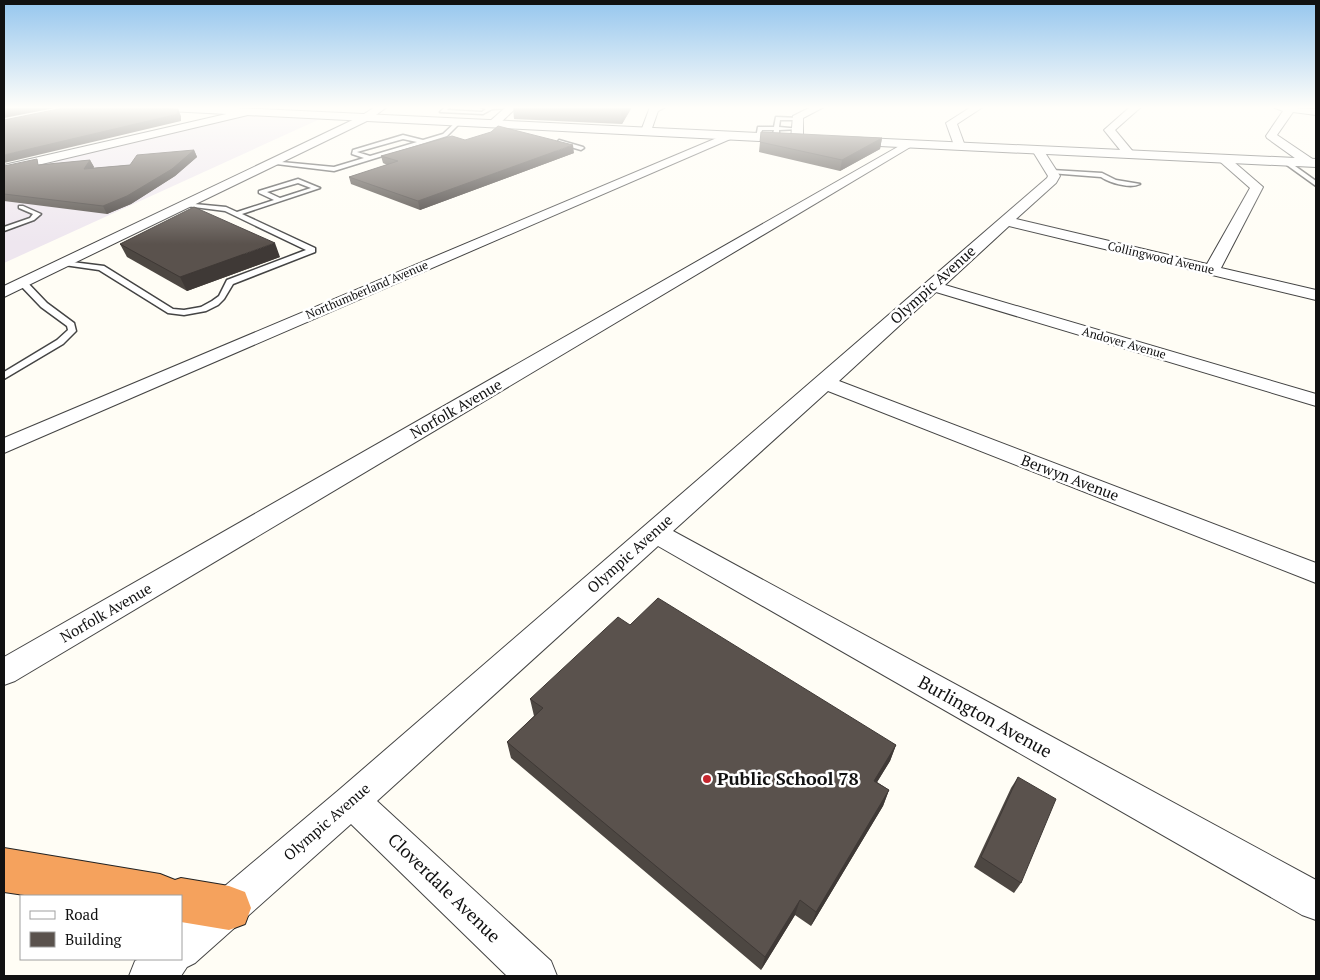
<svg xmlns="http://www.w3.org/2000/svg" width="1320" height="980" viewBox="0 0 1320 980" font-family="'PT Serif',serif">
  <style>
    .industrial { fill: #eee6ef }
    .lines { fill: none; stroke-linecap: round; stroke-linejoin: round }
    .service-casing { stroke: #444; stroke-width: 3 }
    .minor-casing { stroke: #444; stroke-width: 2 }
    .tertiary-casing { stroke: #444; stroke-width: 2 }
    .motorway-casing { stroke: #222; stroke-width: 2 }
    .service { fill: #fff; fill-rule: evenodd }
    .minor { fill: #fff; fill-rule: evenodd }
    .tertiary { fill: #fff; fill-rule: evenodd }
    .motorway { fill: #f5a25d; fill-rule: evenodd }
    .wall { fill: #4d4742 }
    .shaded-wall { fill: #3f3936 }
    .building { fill: #5a524d; stroke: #3f3936 }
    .poi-dot { fill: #c4262e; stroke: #fff; stroke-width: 2 }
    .labels { text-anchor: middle; stroke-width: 5; stroke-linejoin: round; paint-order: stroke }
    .far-street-label { font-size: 12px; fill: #111; stroke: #fff }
    .street-label { font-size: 15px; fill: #111; stroke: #fff }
    .near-street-label { font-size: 18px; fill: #111; stroke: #fff }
    .near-poi-label { font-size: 18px; font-weight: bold; fill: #111; stroke: #fff; text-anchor: start }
  </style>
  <rect width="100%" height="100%" fill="#fffdf5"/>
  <polygon class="industrial" points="247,115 320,119 4,263 4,171"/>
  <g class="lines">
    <defs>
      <g id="service">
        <polygon points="445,107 450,107 447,110 482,112 486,109 481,107 512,108 492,109 483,114 440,112"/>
        <polygon points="776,117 800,118 798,120 780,120 779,127 801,129 779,130 779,134 776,136 773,134 774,130 762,130 760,138 756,138 758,127 774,127"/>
        <path d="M457,121L461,122L447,136L334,171L268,163L271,161L334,167L364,158L352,154L353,150L403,135L423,140L443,134ZM403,139L417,142L370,156L357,152Z"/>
        <polygon points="559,140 583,147 584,148 581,150 557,143"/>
        <polygon points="1284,161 1288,161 1316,181 1316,186 1284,163"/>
        <path d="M1052,170L1102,173L1116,180L1140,184C1130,189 1110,183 1101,177L1050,173Z"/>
        <path d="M298,179L320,188L242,214L315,248V252L233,284L224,299L218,305L206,311L184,315L168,313L99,270L64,265L60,263L64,261L104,266L173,309L184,310L201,307L212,301L219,296L227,280L306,250L225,211L186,206L184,205V203L226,207L237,212L274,200L259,193V191ZM298,183L311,188L280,198L267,192Z"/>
        <polygon points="19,206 23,206 41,214 34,220 4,231 4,227 30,218 33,214 19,208"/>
        <polygon points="20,281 26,281 47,303 74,323 76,331 63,344 4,379 4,372 57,340 68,330 67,326 41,307 20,285"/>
      </g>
      <g id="minor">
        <polygon points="375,107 387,107 369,120 4,297 4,286 361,116"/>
        <polygon points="506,107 517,107 497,126 489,126 488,124 489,122"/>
        <polygon points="650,107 666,107 658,111 651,131 646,134 641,131"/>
        <polygon points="811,107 824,107 803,118 803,139 801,141 793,141 791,139 793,116"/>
        <polygon points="971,107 983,107 957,124 965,146 963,148 955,148 946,123"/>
        <polygon points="1130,107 1141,107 1115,130 1135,154 1129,157 1125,156 1104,130"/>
        <polygon points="1273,107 1316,109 1316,115 1293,112 1277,135 1314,160 1316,163 1314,166 1306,166 1267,138 1266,136 1283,111"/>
        <polygon points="248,109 252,110 252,114 4,173 4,165"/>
        <polygon points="731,132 735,133 736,135 735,137 4,453 4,438"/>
        <polygon points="908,141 912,142 914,144 912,146 15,681 4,685 4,657"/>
        <polygon points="1038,147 1042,148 1060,176 1056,183 1016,219 1207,264 1250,188 1217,159 1223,155 1227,156 1263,187 1221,268 1316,290 1316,300 1009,226 945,285 1316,394 1316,406 936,292 839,381 1316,563 1316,583 828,391 673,531 1316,880 1316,920 1302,915 658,546 377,801 551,961 557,976 507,976 351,824 195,963 187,967 181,976 129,976 135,961 139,959 181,959 181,923 340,789 1047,178 1048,176 1032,150"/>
      </g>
      <g id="tertiary">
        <polygon points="144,107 217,107 798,135 804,139 798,143 150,110"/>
        <polygon points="843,137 1316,159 1316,167 838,144 837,141"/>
      </g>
      <polygon id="motorway" points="4,848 160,874 175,880 181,878 229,886 245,892 251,908 245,924 229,930 181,922 181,896 31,896 4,892"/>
    </defs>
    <use href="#service" class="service-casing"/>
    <use href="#minor" class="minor-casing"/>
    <use href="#tertiary" class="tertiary-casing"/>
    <use href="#motorway" class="motorway-casing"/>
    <use href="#service" class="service"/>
    <use href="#minor" class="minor"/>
    <use href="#tertiary" class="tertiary"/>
    <use href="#motorway" class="motorway"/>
  </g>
  <g class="wall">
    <polygon points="513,107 632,107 622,124 514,119"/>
    <polygon points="882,138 880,149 840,171 759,152 760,142"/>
    <polygon points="465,140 574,153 420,210 351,184 349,177 387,165 383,163 381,156"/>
    <polygon points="194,150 197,157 175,176 131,204 107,214 4,201 4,166 40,165 90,160 94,167 93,168 130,165"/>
    <polygon points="120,244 280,257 187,291 127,257"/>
    <polygon points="630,625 896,745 890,761 877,782 889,790 883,806 811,926 795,915 761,970 511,758 507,742 534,716 530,699"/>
    <polygon points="1018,777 1021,883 1014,893 974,867 1011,788"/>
  </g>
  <g class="shaded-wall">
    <polygon points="24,107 60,107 4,118 4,111"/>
    <polygon points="623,107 632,107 622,124 621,110"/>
    <polygon points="178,109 181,116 181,121 4,163 4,155"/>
    <polygon points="882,138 880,149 840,171 842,160"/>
    <polygon points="573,145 574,153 420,210 418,201"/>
    <polygon points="194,150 197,157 175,176 131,204 107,214 103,206"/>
    <polygon points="90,160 94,167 88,177 84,169"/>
    <polygon points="275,243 280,257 187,291 180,277"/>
    <polygon points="896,745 890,761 868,797 874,781"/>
    <polygon points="889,790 883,806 811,926 816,912"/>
    <polygon points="800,900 795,915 761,970 765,957"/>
  </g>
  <g class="building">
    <polygon points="4,107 24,107 4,111"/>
    <polygon points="68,107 133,107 178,109 178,114 4,155 4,120"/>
    <polygon points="546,107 623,107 621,110"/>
    <polygon points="498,126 573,145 418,201 349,177 398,161 381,156 452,136 465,140 491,132"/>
    <polygon points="761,132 882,138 842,160 760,142"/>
    <polygon points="194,150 172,169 127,196 103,206 4,194 4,166 37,159 38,165 90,160 84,169 130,165 137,155"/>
    <polygon points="194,207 275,243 180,277 120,244"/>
    <polygon points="658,598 896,745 874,781 889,790 816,912 800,900 765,957 507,742 543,708 530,699 618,617 630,625"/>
    <polygon points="1018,777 1056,799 1021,883 981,857"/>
  </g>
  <linearGradient id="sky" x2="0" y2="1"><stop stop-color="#95c6ee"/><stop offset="0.44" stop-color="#fffefa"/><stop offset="1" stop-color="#fffefa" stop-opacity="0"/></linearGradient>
  <rect width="1320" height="244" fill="url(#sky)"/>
  <circle class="poi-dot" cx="707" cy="779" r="5"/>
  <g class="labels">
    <g class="far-street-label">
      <text transform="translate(1161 258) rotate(13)" y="4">Collingwood Avenue</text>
      <text transform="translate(367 290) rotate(-23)" y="4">Northumberland Avenue</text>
      <text transform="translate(1124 343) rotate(16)" y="4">Andover Avenue</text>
    </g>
    <g class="street-label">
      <text transform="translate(933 285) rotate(-42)" y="5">Olympic Avenue</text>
      <text transform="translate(456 409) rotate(-30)" y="5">Norfolk Avenue</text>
      <text transform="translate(1070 478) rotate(21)" y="5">Berwyn Avenue</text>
      <text transform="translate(630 554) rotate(-42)" y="5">Olympic Avenue</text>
      <text transform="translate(106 613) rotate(-30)" y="5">Norfolk Avenue</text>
      <text transform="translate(327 822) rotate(-41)" y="5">Olympic Avenue</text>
    </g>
    <g class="near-street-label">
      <text transform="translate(985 717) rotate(29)" y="6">Burlington Avenue</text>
      <text transform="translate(444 888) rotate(44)" y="6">Cloverdale Avenue</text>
    </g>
    <g class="near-poi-label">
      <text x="717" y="785">Public School 78</text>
    </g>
  </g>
  <rect width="1320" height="980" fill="none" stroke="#111111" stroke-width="10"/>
  <rect x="20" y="895" width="162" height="65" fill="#ffffff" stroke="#a0a0a0"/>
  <rect x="30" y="911" width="25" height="8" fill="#ffffff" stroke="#a0a0a0"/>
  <text x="65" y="920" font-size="15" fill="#111111">Road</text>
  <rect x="30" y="932" width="25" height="15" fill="#5a524d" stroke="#a0a0a0"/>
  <text x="65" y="945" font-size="15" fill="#111111">Building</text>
</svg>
